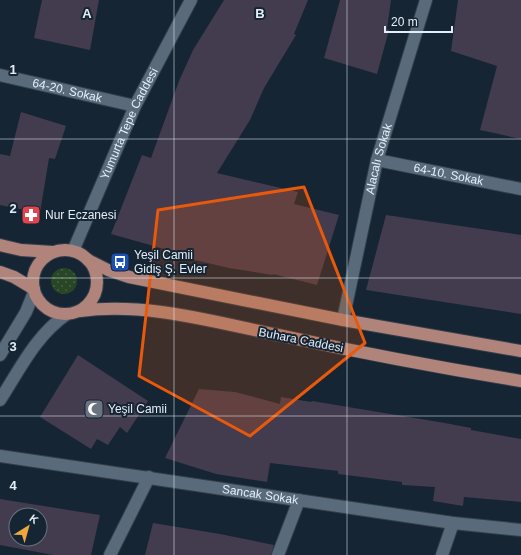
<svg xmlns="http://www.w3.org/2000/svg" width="521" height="555" viewBox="0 0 521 555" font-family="Arial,sans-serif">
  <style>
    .grass { fill: url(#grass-dots) }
    .building { fill: #433b4e; fill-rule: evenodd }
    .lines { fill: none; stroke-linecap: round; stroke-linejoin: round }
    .minor-casing { stroke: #343f4b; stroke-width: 14 }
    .major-casing { stroke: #343f4b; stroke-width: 14 }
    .minor { stroke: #596b7b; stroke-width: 12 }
    .major { stroke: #b0847a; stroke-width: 12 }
    .marked { fill: #e8590c; fill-opacity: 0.2; stroke: #e8590c; stroke-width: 3; stroke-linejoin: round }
    .grid { fill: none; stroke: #e4eef8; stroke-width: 1; stroke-opacity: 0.55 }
    .labels { text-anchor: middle; stroke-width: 4; stroke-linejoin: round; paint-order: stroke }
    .street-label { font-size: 12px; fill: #e4eef8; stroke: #162533 }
    .poi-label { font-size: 12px; fill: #e4eef8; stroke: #162533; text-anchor: start }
    .grid-label { font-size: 13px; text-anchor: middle; font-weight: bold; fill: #e4eef8; stroke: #162533; stroke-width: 4; stroke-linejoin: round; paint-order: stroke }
  </style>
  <defs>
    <pattern id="grass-dots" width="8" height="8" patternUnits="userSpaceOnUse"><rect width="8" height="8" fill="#284525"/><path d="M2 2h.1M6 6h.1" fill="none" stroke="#476045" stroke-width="1.8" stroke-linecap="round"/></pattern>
  </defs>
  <rect width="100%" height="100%" fill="#162533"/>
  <circle class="grass" cx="64" cy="281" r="13"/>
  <g class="building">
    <polygon points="42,0 99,0 90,50 34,38"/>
    <polygon points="224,0 308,0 294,34 296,35 264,88 250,120 217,173 298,192 294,204 339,215 317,285 273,274 273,275 229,268 182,257 182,254 111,234 142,155 151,158 179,81 193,50"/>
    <polygon points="340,0 391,0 387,29 389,30 377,74 324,58"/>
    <polygon points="458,0 521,0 521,139 480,130 497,66 451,51"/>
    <polygon points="21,112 66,126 55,159 49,158 40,213 0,205 0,154 10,156"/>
    <polygon points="386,215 521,235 521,314 366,290"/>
    <polygon points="78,355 148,401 127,433 120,427 108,445 97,439 91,449 40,417"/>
    <polygon points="199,389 235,392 280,404 281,397 311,402 312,401 445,423 471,428 471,430 521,439 521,502 464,497 463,506 433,501 435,487 402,485 402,482 338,474 338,471 270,463 267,482 216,474 165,458"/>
    <path d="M0,499L100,515L91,555H53L0,545ZM16,515H40V539H16Z"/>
    <polygon points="153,523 220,534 274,545 271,555 145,555"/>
  </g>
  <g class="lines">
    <defs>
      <g id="minor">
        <path id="s1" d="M0,75L135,106"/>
        <path id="s2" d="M377,160L521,189"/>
        <path id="s3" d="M73,251L135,106L191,0"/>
        <path id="s4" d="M343,320L377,160L426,0"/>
        <polyline points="0,355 26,312 34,292"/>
        <path d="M0,400C20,369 36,335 67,314"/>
        <path id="s5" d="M0,456L453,523L521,530"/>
        <polyline points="110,555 149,477"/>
        <polyline points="278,555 299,500"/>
        <polyline points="442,555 453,523"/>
      </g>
      <g id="major">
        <polyline points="0,245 21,250 53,252"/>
        <circle cx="65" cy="282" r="32"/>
        <polyline points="88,260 108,270 129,277 343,320 521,351"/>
        <polyline points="0,272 14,277 34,289"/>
        <path d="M80,311C149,302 216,323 283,336C362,353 441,368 521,381"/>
      </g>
    </defs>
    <use href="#minor" class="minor-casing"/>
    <use href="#major" class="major-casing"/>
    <use href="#minor" class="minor"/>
    <use href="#major" class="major"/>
  </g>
  <path class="marked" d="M304,187L365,343L250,436L139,376L158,210Z"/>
  <path class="grid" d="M174,0V555M347,0V555M0,139H521M0,278H521M0,416H521"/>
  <defs>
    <symbol id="pharmacy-square" viewBox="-11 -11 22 22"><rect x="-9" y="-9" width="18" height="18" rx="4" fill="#e0444e" stroke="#162533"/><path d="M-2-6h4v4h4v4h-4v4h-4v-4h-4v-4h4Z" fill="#fff"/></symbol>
    <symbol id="bus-square" viewBox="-11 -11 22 22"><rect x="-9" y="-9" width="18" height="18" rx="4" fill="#1a4fb4" stroke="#162533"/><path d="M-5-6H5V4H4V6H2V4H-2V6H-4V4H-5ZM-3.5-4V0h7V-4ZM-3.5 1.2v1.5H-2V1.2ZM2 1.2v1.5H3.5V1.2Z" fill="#fff"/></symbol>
    <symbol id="mosque-square" viewBox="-11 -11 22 22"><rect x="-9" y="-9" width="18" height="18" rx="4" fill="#6b7280" stroke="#162533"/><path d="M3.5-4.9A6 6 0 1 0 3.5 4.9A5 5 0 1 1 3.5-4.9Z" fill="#fff"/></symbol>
  </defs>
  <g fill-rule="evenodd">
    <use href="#pharmacy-square" x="20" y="204" width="22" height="22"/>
    <use href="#bus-square" x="109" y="251" width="22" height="22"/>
    <use href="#mosque-square" x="83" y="398" width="22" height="22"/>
  </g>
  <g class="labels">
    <g class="street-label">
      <text dy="4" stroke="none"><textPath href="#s1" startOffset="69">64-20. Sokak</textPath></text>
      <text dy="4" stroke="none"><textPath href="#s3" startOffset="139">Yumurta Tepe Caddesi</textPath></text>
      <text dy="4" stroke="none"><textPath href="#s4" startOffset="165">Alacalı Sokak</textPath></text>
      <text dy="4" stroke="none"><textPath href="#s2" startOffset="73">64-10. Sokak</textPath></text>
      <text transform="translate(301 340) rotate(11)" y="4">Buhara Caddesi</text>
      <text dy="4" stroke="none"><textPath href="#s5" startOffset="263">Sancak Sokak</textPath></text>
    </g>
    <g class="poi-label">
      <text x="45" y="219">Nur Eczanesi</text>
      <text x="134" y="259">Yeşil Camii<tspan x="134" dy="14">Gidiş Ş. Evler</tspan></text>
      <text x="108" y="413">Yeşil Camii</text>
    </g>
  </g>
  <g class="grid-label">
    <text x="87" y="18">A</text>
    <text x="260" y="18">B</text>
    <text x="13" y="74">1</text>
    <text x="13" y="213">2</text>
    <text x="13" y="351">3</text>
    <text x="13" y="490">4</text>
  </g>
  <g transform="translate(28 527) rotate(37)"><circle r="19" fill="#162533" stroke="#687582"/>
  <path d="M0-3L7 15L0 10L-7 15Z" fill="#f0a63f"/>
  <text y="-6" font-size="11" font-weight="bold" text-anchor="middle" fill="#e4eef8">K</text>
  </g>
  <path d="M385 26v6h67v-6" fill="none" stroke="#e4eef8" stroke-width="2"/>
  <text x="391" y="26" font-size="12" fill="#e4eef8" stroke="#162533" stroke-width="3" paint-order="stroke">20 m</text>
</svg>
